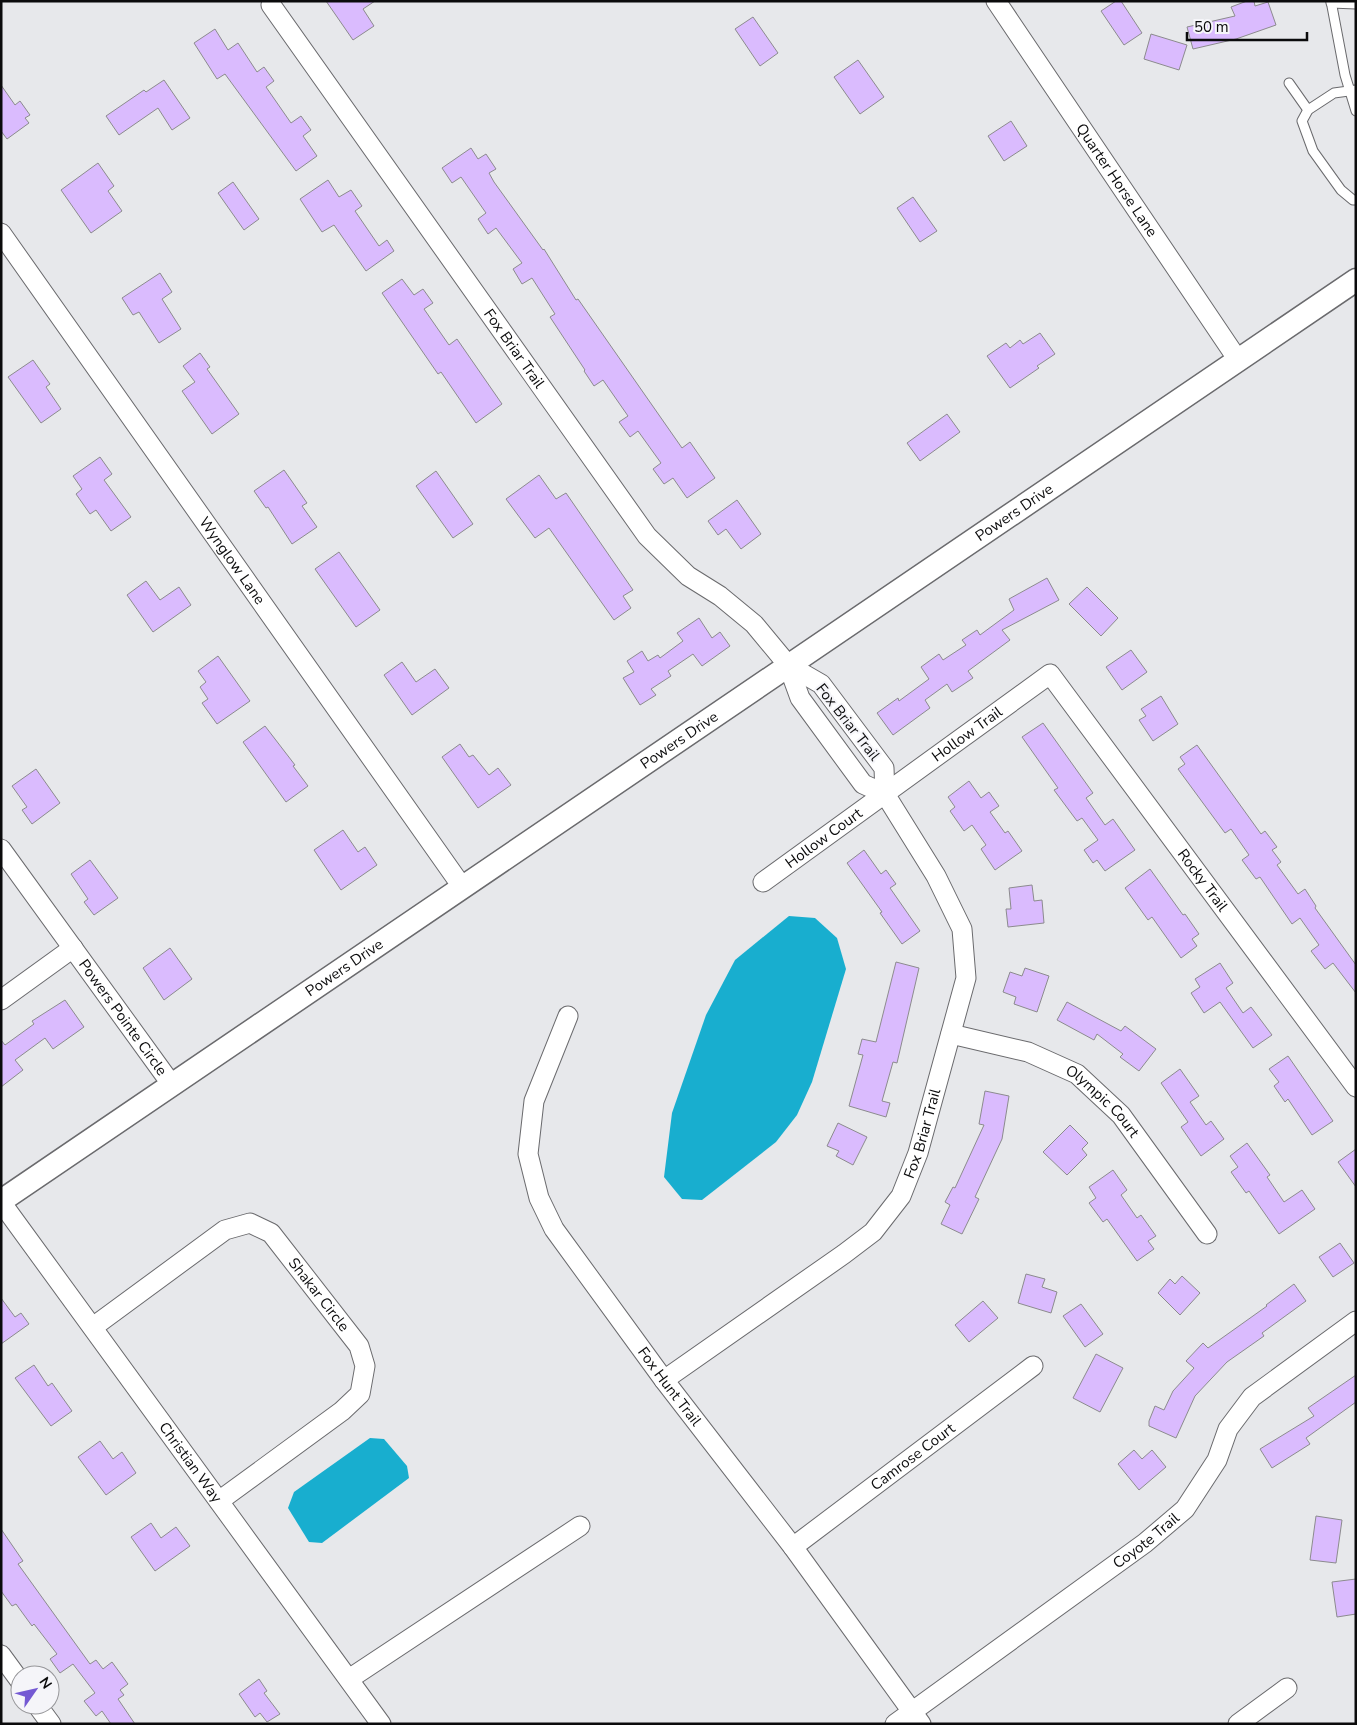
<svg xmlns="http://www.w3.org/2000/svg" width="1357" height="1725" viewBox="0 0 1357 1725" font-family="'Nunito Sans',sans-serif">
  <style>
    .water { fill: #18aecf }
    .building { fill: #dabbfe; stroke: #8c8b8e }
    .lines { fill: none; stroke-linecap: round; stroke-linejoin: round }
    .service-casing { stroke: #6a6a6d; stroke-width: 11 }
    .minor-casing { stroke: #6a6a6d; stroke-width: 21 }
    .tertiary-casing { stroke: #6a6a6d; stroke-width: 25 }
    .service { stroke: #fff; stroke-width: 9 }
    .minor { stroke: #fff; stroke-width: 19 }
    .tertiary { stroke: #fff; stroke-width: 22 }
    .labels { text-anchor: middle; stroke-width: 4; stroke-linejoin: round; paint-order: stroke }
    .street-label { font-size: 15px; fill: #0b0b0c; stroke: #f5f5f9 }
  </style>
  <rect width="100%" height="100%" fill="#e7e8eb"/>
  <g class="water">
    <polygon points="789,916 815,918 837,938 846,969 812,1082 797,1115 776,1142 702,1200 682,1199 664,1177 672,1113 706,1015 735,960"/>
    <polygon points="370,1438 384,1439 407,1466 409,1478 322,1543 309,1542 288,1508 294,1492"/>
  </g>
  <g class="building">
    <polygon points="326,1 375,1 363,9 374,26 353,40"/>
    <polygon points="1116,1 1121,1 1142,33 1124,45 1101,11"/>
    <polygon points="1247,1 1254,1 1255,6 1268,2 1276,25 1236,39 1193,49 1187,27 1235,16 1231,7"/>
    <polygon points="753,17 778,53 760,66 735,29"/>
    <polygon points="215,29 228,50 238,43 257,72 264,67 274,81 266,87 291,123 301,116 311,130 303,136 317,156 296,171 225,74 217,79 194,43"/>
    <polygon points="1151,34 1187,45 1179,70 1144,59"/>
    <polygon points="858,60 884,97 860,114 834,77"/>
    <polygon points="164,80 190,118 172,130 158,108 119,135 106,116 144,90 146,92"/>
    <polygon points="1,85 15,105 20,101 30,115 25,118 29,123 7,139 1,131"/>
    <polygon points="1011,121 1027,146 1004,161 988,136"/>
    <polygon points="471,148 478,159 486,154 496,169 489,173 494,182 543,250 544,249 576,300 578,299 682,448 690,442 715,478 687,498 673,478 664,484 653,469 661,463 638,431 630,437 619,422 628,416 603,380 594,386 584,371 585,370 550,317 555,314 532,278 522,284 513,269 522,263 496,228 488,234 478,219 486,213 461,177 452,183 442,168"/>
    <polygon points="98,163 114,186 108,191 122,211 91,233 61,190"/>
    <polygon points="328,180 339,197 351,190 362,206 355,211 379,246 387,240 394,251 366,271 334,225 322,232 300,199"/>
    <polygon points="233,182 259,219 244,230 218,193"/>
    <polygon points="913,197 937,231 920,242 897,208"/>
    <polygon points="160,273 172,292 162,299 181,329 159,343 139,312 133,315 122,298"/>
    <polygon points="402,279 414,295 423,289 433,303 424,309 449,345 457,339 502,404 476,423 441,372 438,374 382,293"/>
    <polygon points="1040,333 1055,354 1037,366 1039,368 1010,388 987,356 1006,343 1010,348 1020,340 1023,344"/>
    <polygon points="200,353 210,367 207,369 239,414 212,434 182,391 195,382 183,366"/>
    <polygon points="33,360 50,384 46,387 61,409 41,423 8,377"/>
    <polygon points="947,414 960,432 920,461 907,443"/>
    <polygon points="100,457 112,474 104,480 131,517 111,531 96,510 90,514 76,494 82,489 73,476"/>
    <polygon points="284,470 307,503 302,506 317,527 292,544 268,507 266,508 254,491"/>
    <polygon points="436,471 473,524 453,538 416,486"/>
    <polygon points="539,475 556,499 566,493 633,590 623,596 631,608 614,620 549,528 535,538 506,499"/>
    <polygon points="737,500 761,534 741,549 726,529 718,535 708,521"/>
    <polygon points="339,552 380,610 356,627 315,569"/>
    <polygon points="1047,578 1059,600 1002,630 1010,640 968,671 973,678 952,692 947,684 925,700 930,708 893,735 877,713 898,698 899,701 929,679 921,667 939,654 943,660 966,645 962,640 977,630 980,635 1014,610 1009,599"/>
    <polygon points="146,581 160,600 179,587 191,605 153,632 127,595"/>
    <polygon points="1087,587 1118,618 1101,636 1069,604"/>
    <polygon points="699,618 712,638 720,632 730,646 702,666 693,654 668,671 671,676 651,689 656,695 640,705 623,678 634,672 627,661 642,651 648,661 658,655 660,658 683,641 677,633"/>
    <polygon points="1131,650 1147,672 1122,690 1106,667"/>
    <polygon points="218,656 250,701 217,724 202,703 208,699 200,687 206,682 198,671"/>
    <polygon points="402,662 416,682 435,669 449,688 412,715 384,675"/>
    <polygon points="1161,696 1178,724 1153,741 1139,720 1146,716 1141,709"/>
    <polygon points="1043,723 1093,793 1086,798 1105,825 1113,819 1135,850 1105,871 1097,860 1093,863 1084,850 1098,840 1082,818 1077,821 1054,790 1058,788 1022,737"/>
    <polygon points="265,726 295,765 293,766 308,786 286,802 243,742"/>
    <polygon points="460,744 469,757 473,755 489,775 498,768 511,785 478,808 442,757"/>
    <polygon points="1197,745 1261,834 1265,831 1277,847 1272,850 1281,862 1277,865 1298,894 1305,889 1316,906 1315,908 1356,965 1356,993 1333,963 1325,969 1311,951 1319,945 1300,918 1292,924 1260,877 1256,879 1242,860 1249,855 1231,829 1225,833 1178,769 1185,764 1180,757"/>
    <polygon points="36,769 60,803 32,824 22,810 27,807 12,786"/>
    <polygon points="969,781 981,798 989,792 999,806 990,812 1005,833 1008,831 1022,851 995,870 981,849 986,845 972,825 964,831 950,811 955,807 948,797"/>
    <polygon points="343,830 358,852 365,847 377,865 341,890 314,850"/>
    <polygon points="864,850 881,874 886,870 896,884 890,888 920,931 902,944 880,913 882,912 847,863"/>
    <polygon points="90,860 118,898 94,915 84,902 88,899 71,874"/>
    <polygon points="1150,869 1183,915 1185,914 1199,934 1192,939 1197,946 1181,958 1152,917 1148,920 1125,888"/>
    <polygon points="1032,885 1034,901 1042,900 1044,923 1008,927 1006,909 1011,909 1009,888"/>
    <polygon points="170,948 192,979 164,1000 143,968"/>
    <polygon points="896,962 919,968 897,1063 893,1062 882,1101 890,1103 886,1117 849,1106 863,1055 858,1054 862,1039 876,1042"/>
    <polygon points="1220,963 1233,983 1226,988 1243,1013 1251,1007 1272,1035 1253,1048 1220,1002 1204,1013 1191,993 1200,987 1195,979"/>
    <polygon points="1025,968 1049,976 1037,1012 1014,1004 1016,997 1003,992 1010,972 1022,976"/>
    <polygon points="65,1000 84,1027 53,1049 45,1038 15,1060 23,1070 1,1087 1,1040 5,1045 34,1024 32,1021"/>
    <polygon points="1067,1002 1121,1031 1125,1026 1156,1049 1139,1071 1120,1057 1123,1054 1097,1034 1094,1040 1057,1020"/>
    <polygon points="1288,1056 1333,1121 1312,1135 1288,1099 1285,1102 1274,1086 1279,1082 1269,1069"/>
    <polygon points="1180,1069 1199,1096 1190,1102 1206,1125 1211,1121 1224,1139 1201,1156 1181,1127 1188,1122 1161,1083"/>
    <polygon points="985,1091 1009,1096 1002,1139 975,1197 979,1199 962,1234 941,1224 950,1205 945,1202 953,1187 955,1188 984,1125 979,1124"/>
    <polygon points="838,1123 867,1137 853,1165 836,1156 839,1151 827,1146"/>
    <polygon points="1070,1125 1088,1143 1082,1149 1087,1155 1067,1175 1043,1152"/>
    <polygon points="1247,1143 1270,1175 1267,1177 1284,1202 1302,1190 1315,1209 1279,1234 1249,1191 1246,1193 1231,1172 1238,1167 1230,1156"/>
    <polygon points="1356,1149 1356,1187 1338,1162"/>
    <polygon points="1113,1170 1127,1190 1121,1195 1137,1218 1141,1215 1156,1236 1148,1241 1154,1249 1137,1261 1107,1219 1103,1222 1089,1203 1096,1198 1089,1187"/>
    <polygon points="1340,1243 1354,1263 1333,1277 1319,1257"/>
    <polygon points="1026,1274 1045,1279 1042,1287 1057,1292 1051,1313 1018,1303"/>
    <polygon points="1182,1276 1200,1293 1180,1315 1158,1293 1170,1279 1175,1284"/>
    <polygon points="1294,1284 1306,1301 1262,1333 1264,1336 1227,1362 1195,1396 1176,1438 1149,1426 1149,1421 1155,1406 1164,1410 1173,1391 1194,1368 1186,1361 1203,1343 1208,1348 1267,1306 1266,1305"/>
    <polygon points="1,1298 15,1317 21,1313 29,1324 1,1344"/>
    <polygon points="983,1301 998,1318 969,1342 955,1325"/>
    <polygon points="1081,1304 1103,1334 1085,1347 1063,1316"/>
    <polygon points="1096,1354 1123,1368 1100,1412 1073,1398"/>
    <polygon points="34,1365 48,1386 52,1383 72,1411 51,1426 15,1378"/>
    <polygon points="1356,1375 1356,1402 1306,1438 1310,1444 1272,1468 1260,1449 1314,1416 1308,1408"/>
    <polygon points="100,1441 113,1459 122,1452 136,1473 106,1495 78,1457"/>
    <polygon points="1134,1450 1142,1459 1152,1450 1166,1467 1139,1490 1118,1464"/>
    <polygon points="1316,1516 1342,1520 1336,1563 1310,1560"/>
    <polygon points="151,1523 161,1538 176,1527 190,1546 155,1571 131,1537"/>
    <polygon points="1,1529 23,1561 18,1564 90,1664 96,1660 103,1669 112,1662 128,1684 120,1690 124,1695 118,1699 135,1724 111,1724 102,1711 96,1716 84,1701 95,1693 73,1664 60,1673 50,1659 57,1654 34,1624 32,1626 16,1604 12,1606 1,1591"/>
    <polygon points="1356,1579 1356,1614 1337,1617 1332,1582"/>
    <polygon points="259,1679 267,1691 264,1693 280,1714 267,1722 260,1713 255,1717 239,1694"/>
  </g>
  <g class="lines">
    <defs>
      <g id="service">
        <polyline points="1331,1 1345,75 1356,111"/>
        <polyline points="1331,3 1356,4"/>
        <polyline points="1289,83 1308,110"/>
        <polyline points="1356,90 1334,93 1308,110 1302,121 1313,151 1341,190 1353,200 1356,200"/>
      </g>
      <g id="minor">
        <path id="s1" d="M996,1L1238,360"/>
        <path id="s2" d="M271,5L647,536L688,576L720,596L754,624L788,665L800,698L863,784L885,794"/>
        <path id="s3" d="M1,233L463,888"/>
        <path id="s4" d="M1,849L172,1085"/>
        <path id="s5" d="M763,882L1050,674L1356,1087"/>
        <polyline points="1,1000 73,948"/>
        <path id="s6" d="M568,1016L534,1101L528,1154L539,1198L554,1229L664,1380L793,1547L921,1724"/>
        <path id="s7" d="M951,1034L1028,1052L1077,1074L1121,1115L1207,1234"/>
        <path id="s8" d="M1,1202L381,1724"/>
        <path id="s9" d="M93,1327L225,1230L250,1223L271,1233L359,1346L365,1366L360,1394L342,1411L219,1501"/>
        <path id="s10" d="M664,1380L844,1254L873,1232L901,1196L918,1153L966,978L962,929L936,876L885,794L884,768L821,684L788,665"/>
        <path id="s11" d="M793,1547L1033,1366"/>
        <polyline points="1,1655 20,1681"/>
        <polyline points="349,1679 580,1526"/>
        <polyline points="37,1705 51,1724"/>
        <path id="s12" d="M895,1724L1145,1543L1185,1509L1217,1460L1228,1429L1252,1397L1356,1321"/>
        <polyline points="1238,1724 1287,1688"/>
      </g>
      <g id="tertiary">
        <path id="s13" d="M1,1201L1356,280"/>
      </g>
    </defs>
    <use href="#service" class="service-casing"/>
    <use href="#minor" class="minor-casing"/>
    <use href="#tertiary" class="tertiary-casing"/>
    <use href="#service" class="service"/>
    <use href="#minor" class="minor"/>
    <use href="#tertiary" class="tertiary"/>
  </g>
  <g class="labels">
    <g class="street-label">
      <text dy="5" stroke="none"><textPath href="#s1" startOffset="216">Quarter Horse Lane</textPath></text>
      <text dy="5" stroke="none"><textPath href="#s2" startOffset="421">Fox Briar Trail</textPath></text>
      <text dy="5" stroke="none"><textPath href="#s13" startOffset="1225">Powers Drive</textPath></text>
      <text dy="5" stroke="none"><textPath href="#s3" startOffset="401">Wynglow Lane</textPath></text>
      <text transform="translate(848 722) rotate(52)" y="5">Fox Briar Trail</text>
      <text dy="5" stroke="none"><textPath href="#s5" startOffset="252">Hollow Trail</textPath></text>
      <text dy="5" stroke="none"><textPath href="#s13" startOffset="820">Powers Drive</textPath></text>
      <text dy="5" stroke="none"><textPath href="#s5" startOffset="75">Hollow Court</textPath></text>
      <text dy="5" stroke="none"><textPath href="#s5" startOffset="611">Rocky Trail</textPath></text>
      <text dy="5" stroke="none"><textPath href="#s13" startOffset="415">Powers Drive</textPath></text>
      <text dy="5" stroke="none"><textPath href="#s4" startOffset="208">Powers Pointe Circle</textPath></text>
      <text dy="5" stroke="none"><textPath href="#s7" startOffset="170">Olympic Court</textPath></text>
      <text dy="5" stroke="none"><textPath href="#s10" startOffset="368">Fox Briar Trail</textPath></text>
      <text dy="5" stroke="none"><textPath href="#s9" startOffset="291">Shakar Circle</textPath></text>
      <text dy="5" stroke="none"><textPath href="#s6" startOffset="420">Fox Hunt Trail</textPath></text>
      <text dy="5" stroke="none"><textPath href="#s11" startOffset="150">Camrose Court</textPath></text>
      <text dy="5" stroke="none"><textPath href="#s8" startOffset="322">Christian Way</textPath></text>
      <text dy="5" stroke="none"><textPath href="#s12" startOffset="311">Coyote Trail</textPath></text>
    </g>
  </g>
  <rect width="1357" height="1725" fill="none" stroke="#0b0b0c" stroke-width="5"/>
  <g transform="translate(35 1690) rotate(56)"><circle r="24" fill="#f5f5f9" stroke="#97979a"/>
  <path d="M0-4L9 19L0 12L-9 19Z" fill="#7459d3"/>
  <text y="-8" font-size="14" font-weight="bold" text-anchor="middle" fill="#0b0b0c">N</text>
  </g>
  <path d="M1187 32v8h120v-8" fill="none" stroke="#0b0b0c" stroke-width="2.5"/>
  <text x="1194" y="32" font-size="15" fill="#0b0b0c" stroke="#f5f5f9" stroke-width="4" paint-order="stroke">50 m</text>
</svg>
